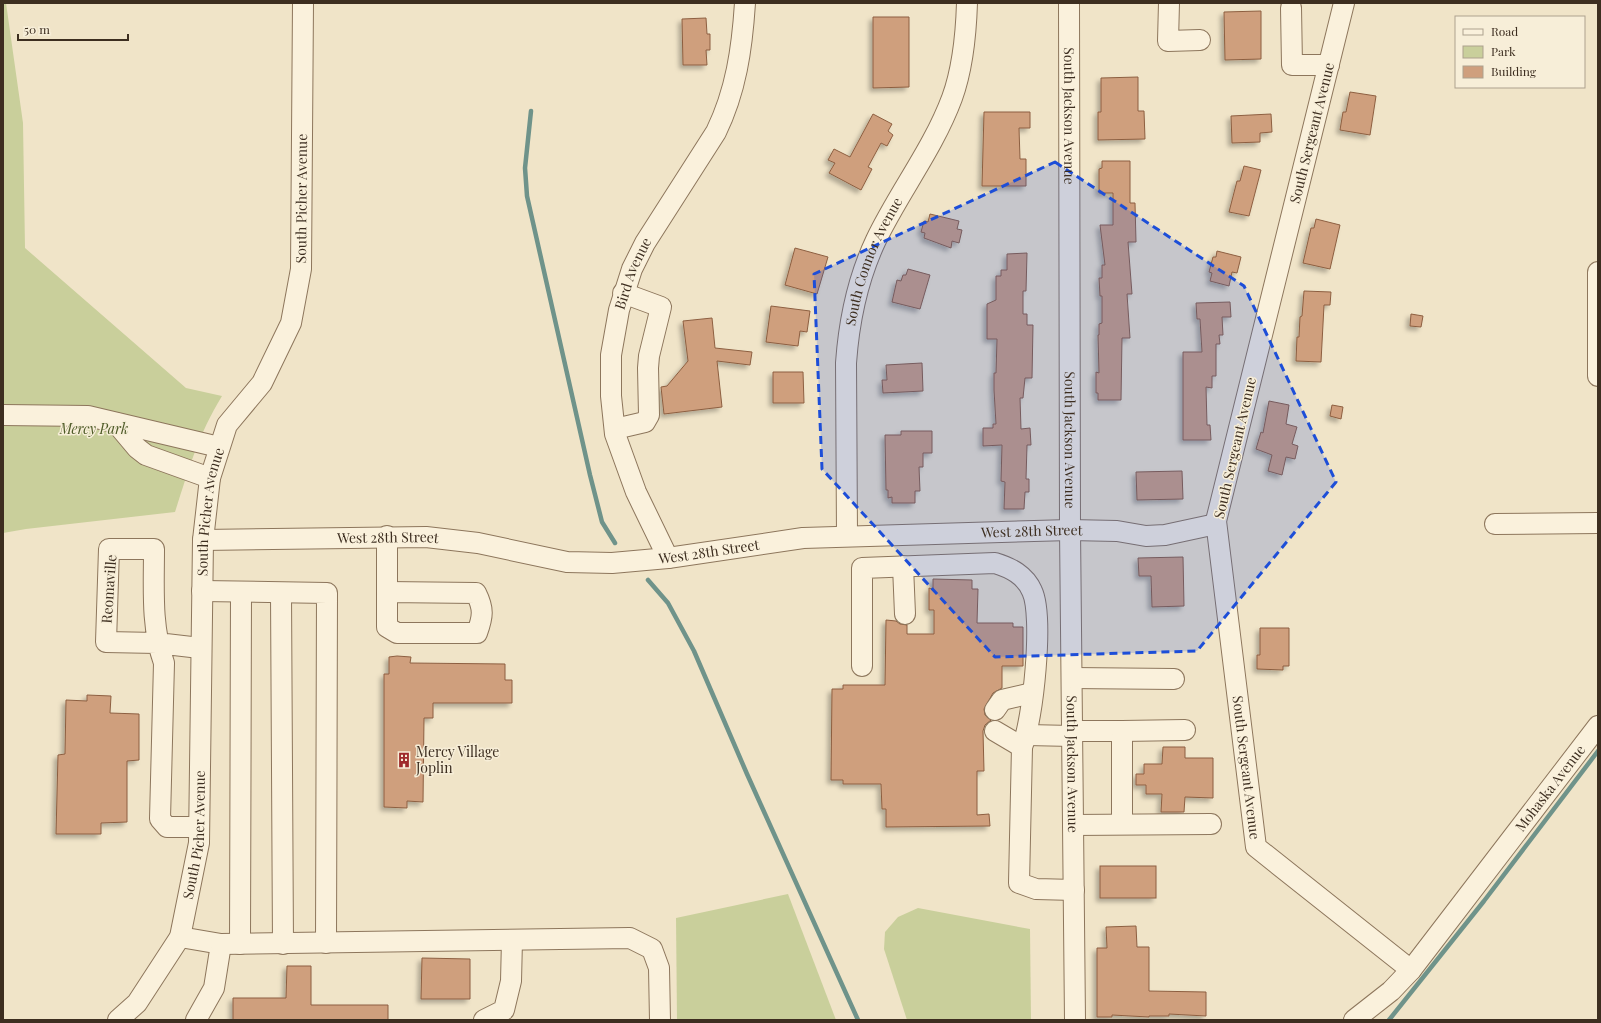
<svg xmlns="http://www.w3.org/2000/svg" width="1601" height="1023" viewBox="0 0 1601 1023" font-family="'Playfair Display',serif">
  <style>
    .green { fill: #c9cf9b }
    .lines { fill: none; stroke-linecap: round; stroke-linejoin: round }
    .stream { stroke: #6f938a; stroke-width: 4.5 }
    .building { fill: #cf9f7d; stroke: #8d5f41; filter: url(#shadow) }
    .minor-casing { stroke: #8d765c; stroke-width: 22 }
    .minor { stroke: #faf1dc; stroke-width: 20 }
    .marked { fill: #1d4ed8; fill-opacity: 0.2; stroke: #1d4ed8; stroke-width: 3; stroke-dasharray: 8 5; stroke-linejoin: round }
    .labels { text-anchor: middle; stroke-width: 3; stroke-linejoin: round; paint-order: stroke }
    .street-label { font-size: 14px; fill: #3d2e20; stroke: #f7eed8 }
    .park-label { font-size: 14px; font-style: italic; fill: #4d5a26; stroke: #f7eed8 }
    .poi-label { font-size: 14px; fill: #3d2e20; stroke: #f7eed8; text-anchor: start }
  </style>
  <defs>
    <filter id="shadow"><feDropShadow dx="-3.5" dy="3.5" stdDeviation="2" flood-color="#0004"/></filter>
  </defs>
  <rect width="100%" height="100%" fill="#f0e4c8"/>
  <g class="green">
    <path d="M3,3H6L23,123L25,248L186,388L222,396C198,435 189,469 175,512L26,529L3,533Z"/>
    <polygon points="788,894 836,1020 677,1020 676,918"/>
    <polygon points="918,908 1030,929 1031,1020 907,1020 884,949 885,932 898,917"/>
  </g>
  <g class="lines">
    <g class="stream">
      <polyline points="531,111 525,168 527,196 590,475 602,522 615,543"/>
      <polyline points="648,580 668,603 694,651 747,774 858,1020"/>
      <polyline points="1389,1020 1484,901 1598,751"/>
    </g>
  </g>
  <g class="building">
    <polygon points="1261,11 1261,59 1225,60 1224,12"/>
    <polygon points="873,17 909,17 909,87 873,88"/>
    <polygon points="706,18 707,34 710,34 710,50 706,50 707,65 683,65 682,19"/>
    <polygon points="1138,77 1138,111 1144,111 1145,139 1098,140 1098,112 1101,112 1101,78"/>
    <polygon points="1350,92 1376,96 1370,135 1340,130 1343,112 1346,112"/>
    <polygon points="984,112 1030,112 1030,128 1019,128 1020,159 1026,159 1026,186 982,186"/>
    <polygon points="873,114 892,124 888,131 893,135 887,146 881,143 868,167 872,169 861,190 829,173 835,163 828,160 834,149 850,157"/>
    <polygon points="1271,114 1272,132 1260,133 1260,142 1232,143 1231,116"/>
    <polygon points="1102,161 1130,161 1130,203 1135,203 1136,242 1128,242 1132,294 1127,294 1130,338 1122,338 1121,400 1098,400 1098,393 1096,393 1096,372 1099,373 1098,335 1099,335 1099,324 1102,323 1102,296 1100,296 1099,278 1102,278 1102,265 1105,265 1100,225 1113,225 1113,193 1099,193 1099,169 1102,168"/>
    <polygon points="1244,166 1261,170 1249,216 1229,212 1237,181 1240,181"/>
    <polygon points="930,214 959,221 957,229 962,230 959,243 952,241 951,248 924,238 925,233 921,232 924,221 928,222"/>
    <polygon points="1316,219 1340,225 1330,269 1303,263 1311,228 1314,228"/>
    <polygon points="795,248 828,257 817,294 785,285"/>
    <polygon points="1217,251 1241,257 1237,273 1232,272 1229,286 1210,281 1212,273 1209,272 1213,257 1216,257"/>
    <polygon points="1027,253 1026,291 1023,291 1023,314 1027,314 1027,325 1033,325 1032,378 1025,378 1023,398 1020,398 1021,429 1030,428 1031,445 1027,445 1026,479 1029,479 1029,492 1025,492 1024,509 1004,509 1005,482 1001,481 1002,445 983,446 983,428 993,428 993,424 996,424 994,390 994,373 996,373 997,339 987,339 987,304 996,300 996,276 1001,276 1001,270 1007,270 1007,254"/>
    <polygon points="908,269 930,275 920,309 892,302 897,280 901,281 903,275 906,275"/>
    <polygon points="1304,291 1331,292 1330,305 1324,305 1321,362 1296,361 1297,337 1299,337 1300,317 1302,316"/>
    <polygon points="1230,302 1231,317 1222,317 1223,335 1219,335 1220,344 1216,344 1216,376 1212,376 1212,388 1206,387 1207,425 1210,425 1211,440 1183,440 1183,352 1202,352 1200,319 1197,319 1196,303"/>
    <polygon points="771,306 810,311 807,332 800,331 798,346 766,342"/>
    <polygon points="1411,314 1423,316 1421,327 1410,326"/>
    <polygon points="712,318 715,348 752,352 750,365 717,361 722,407 664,414 661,387 667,386 688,361 683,321"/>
    <polygon points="922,363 923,391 883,393 882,380 887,380 886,365"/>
    <polygon points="773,372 803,372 804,403 773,403"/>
    <polygon points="1269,401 1289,405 1286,424 1297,427 1292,444 1298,446 1295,459 1286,457 1282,475 1268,471 1272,455 1256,449 1261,432 1263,433"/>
    <polygon points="1332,405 1343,407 1341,419 1330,416"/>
    <polygon points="901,431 932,431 932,453 923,453 923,467 919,467 920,491 915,491 915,503 892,503 892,497 888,498 888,490 886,490 885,435 901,435"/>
    <polygon points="1182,471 1183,499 1137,500 1136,472"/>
    <polygon points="1183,557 1184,606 1152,607 1151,576 1139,576 1138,558"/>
    <polygon points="933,579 972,580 972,589 978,589 977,623 1013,623 1013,627 1023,627 1023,666 1002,666 1002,688 993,693 984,709 985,715 991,720 985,725 983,731 984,771 977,771 977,815 989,814 990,826 886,827 886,809 882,809 881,784 843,784 843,780 831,780 832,689 843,689 843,685 885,685 886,620 896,621 900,624 907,625 907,634 934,634 934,610 929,610 929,588 933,589"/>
    <polygon points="1260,628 1289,628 1289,666 1283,666 1283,670 1257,669 1257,655 1260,655"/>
    <polygon points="397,656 411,657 410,663 505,664 505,680 512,680 512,703 433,703 433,718 424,718 423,802 407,801 407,808 384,807 384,674 389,674 389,657"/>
    <polygon points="87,695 111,696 110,713 139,714 139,760 127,761 127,822 101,823 101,834 56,834 58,755 65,754 66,700 87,701"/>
    <polygon points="1163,747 1185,747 1185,758 1213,758 1213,798 1185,797 1184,812 1161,812 1162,794 1146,794 1146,785 1136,785 1136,774 1144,774 1144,764 1162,764"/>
    <rect x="1100" y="866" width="56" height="32"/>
    <polygon points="1136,926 1137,947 1149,947 1149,991 1206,992 1206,1016 1169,1014 1169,1016 1149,1016 1149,1017 1112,1015 1112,1017 1097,1017 1097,948 1107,948 1106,927"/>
    <polygon points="422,958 470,959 470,999 421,999"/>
    <polygon points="287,966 311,966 311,1005 388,1005 388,1020 233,1020 233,998 286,998"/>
  </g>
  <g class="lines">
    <defs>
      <g id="minor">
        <path id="s1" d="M1069,3L1070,530L1075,1020"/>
        <polyline points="1169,3 1168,41 1200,40"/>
        <path id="s2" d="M1344,3L1216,521L1256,847L1411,970"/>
        <polyline points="1291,8 1292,65 1329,65"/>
        <polyline points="1598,272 1598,376"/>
        <polyline points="3,415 88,416 219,447"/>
        <polyline points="116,423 137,448 146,455 210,478"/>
        <polyline points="615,429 645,422 649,415 648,368 649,356 661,307 623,293"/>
        <polyline points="1495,524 1598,523"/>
        <path id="s3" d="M847,536L846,363C849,321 858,278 876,240C899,192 933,149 952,98C963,68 966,35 967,3"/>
        <path id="s4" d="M203,540L426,537L478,543L567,562L612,563L668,558L803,538L1070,530L1117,531L1146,536L1165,535L1216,524"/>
        <path id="s5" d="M668,558L636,492L615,434L611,396V355L619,310L632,269L645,243L716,132C736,91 742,49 745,3"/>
        <polyline points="903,566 905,614"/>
        <polyline points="202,591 327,593 326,943"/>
        <path d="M387,592L476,593C484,609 483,616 477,633H397L387,627Z"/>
        <polyline points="387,592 387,536"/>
        <polyline points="281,594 283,944"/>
        <path d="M862,666V568L995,563C1011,568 1025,575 1032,591C1044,616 1033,721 1022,747L1019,883L1036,889L1074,890"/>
        <polyline points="1072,678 1174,679"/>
        <polyline points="995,710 1002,700 1032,693"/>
        <polyline points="995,731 1022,747"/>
        <polyline points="1072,731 1122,731 1122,824"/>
        <polyline points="1122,731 1185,730"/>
        <polyline points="1027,735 1072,736"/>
        <polyline points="1073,825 1211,824"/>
        <path d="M199,827H167L160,819L164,663C151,627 154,587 154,549H109L106,642L157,643L200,648"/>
        <polyline points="180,937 221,944 214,988 196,1020"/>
        <polyline points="221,944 630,938 652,949 659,968 660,1020"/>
        <polyline points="240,944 241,593"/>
        <path id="s6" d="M118,1020L137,1003L180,937L199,843L203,540L210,478L227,425L262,383L291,323L301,269L303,3"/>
        <polyline points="484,1020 504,1010 511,981 512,940"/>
        <path id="s7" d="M1354,1020L1391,991L1411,970L1598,726"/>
      </g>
    </defs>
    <use href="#minor" class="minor-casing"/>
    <use href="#minor" class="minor"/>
  </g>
  <path class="marked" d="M1055,162L1244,286L1336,482L1197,651L995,657L822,469L814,274Z"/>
  <defs>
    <symbol id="building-bare" viewBox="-9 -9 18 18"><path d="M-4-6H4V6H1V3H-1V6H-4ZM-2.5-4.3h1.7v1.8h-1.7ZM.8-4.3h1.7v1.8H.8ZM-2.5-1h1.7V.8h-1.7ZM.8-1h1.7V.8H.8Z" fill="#9e2a2b" stroke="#f7eed8" stroke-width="2.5" paint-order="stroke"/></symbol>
  </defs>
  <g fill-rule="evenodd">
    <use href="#building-bare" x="393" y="749" width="22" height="22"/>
  </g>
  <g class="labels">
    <g class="street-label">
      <text dy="5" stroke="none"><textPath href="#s1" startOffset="113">South Jackson Avenue</textPath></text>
      <text transform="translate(1312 133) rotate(-76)" y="5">South Sergeant Avenue</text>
      <text dy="5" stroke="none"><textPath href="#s6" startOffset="868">South Picher Avenue</textPath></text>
      <text dy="5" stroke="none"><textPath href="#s3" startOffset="279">South Connor Avenue</textPath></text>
      <text dy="5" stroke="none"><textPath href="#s5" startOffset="299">Bird Avenue</textPath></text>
      <text dy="5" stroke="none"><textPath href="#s1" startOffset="437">South Jackson Avenue</textPath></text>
      <text transform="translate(1235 448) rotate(-77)" y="5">South Sergeant Avenue</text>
      <text dy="5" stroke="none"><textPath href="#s6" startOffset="532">South Picher Avenue</textPath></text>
      <text dy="5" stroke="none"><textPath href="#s4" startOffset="833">West 28th Street</textPath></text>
      <text dy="5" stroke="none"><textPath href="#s4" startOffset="185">West 28th Street</textPath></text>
      <text dy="5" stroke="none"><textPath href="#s4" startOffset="509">West 28th Street</textPath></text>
      <text transform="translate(109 589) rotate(-86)" y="5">Reomaville</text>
      <text dy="5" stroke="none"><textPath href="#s1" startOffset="761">South Jackson Avenue</textPath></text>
      <text dy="5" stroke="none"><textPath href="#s2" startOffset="782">South Sergeant Avenue</textPath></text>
      <text dy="5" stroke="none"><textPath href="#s7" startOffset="305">Mohaska Avenue</textPath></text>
      <text dy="5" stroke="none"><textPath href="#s6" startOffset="208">South Picher Avenue</textPath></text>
    </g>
    <g class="park-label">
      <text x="94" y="434">Mercy Park</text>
    </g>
    <g class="poi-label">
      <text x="416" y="757">Mercy Village<tspan x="416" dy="16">Joplin</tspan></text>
    </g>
  </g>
  <rect width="1601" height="1023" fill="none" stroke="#3d2e20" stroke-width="8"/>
  <rect x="1455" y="16" width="130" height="72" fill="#f7eed8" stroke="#ada18e"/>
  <rect x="1463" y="29" width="20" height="6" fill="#faf1dc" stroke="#ada18e"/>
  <text x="1491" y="36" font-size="12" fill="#3d2e20">Road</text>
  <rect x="1463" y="46" width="20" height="12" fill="#c9cf9b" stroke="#ada18e"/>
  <text x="1491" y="56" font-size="12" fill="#3d2e20">Park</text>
  <rect x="1463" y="66" width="20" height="12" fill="#cf9f7d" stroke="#ada18e"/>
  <text x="1491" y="76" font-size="12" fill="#3d2e20">Building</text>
  <path d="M18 34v6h110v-6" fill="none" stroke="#3d2e20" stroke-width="2"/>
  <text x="24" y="34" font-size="12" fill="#3d2e20" stroke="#f7eed8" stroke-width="3" paint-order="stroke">50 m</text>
</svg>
